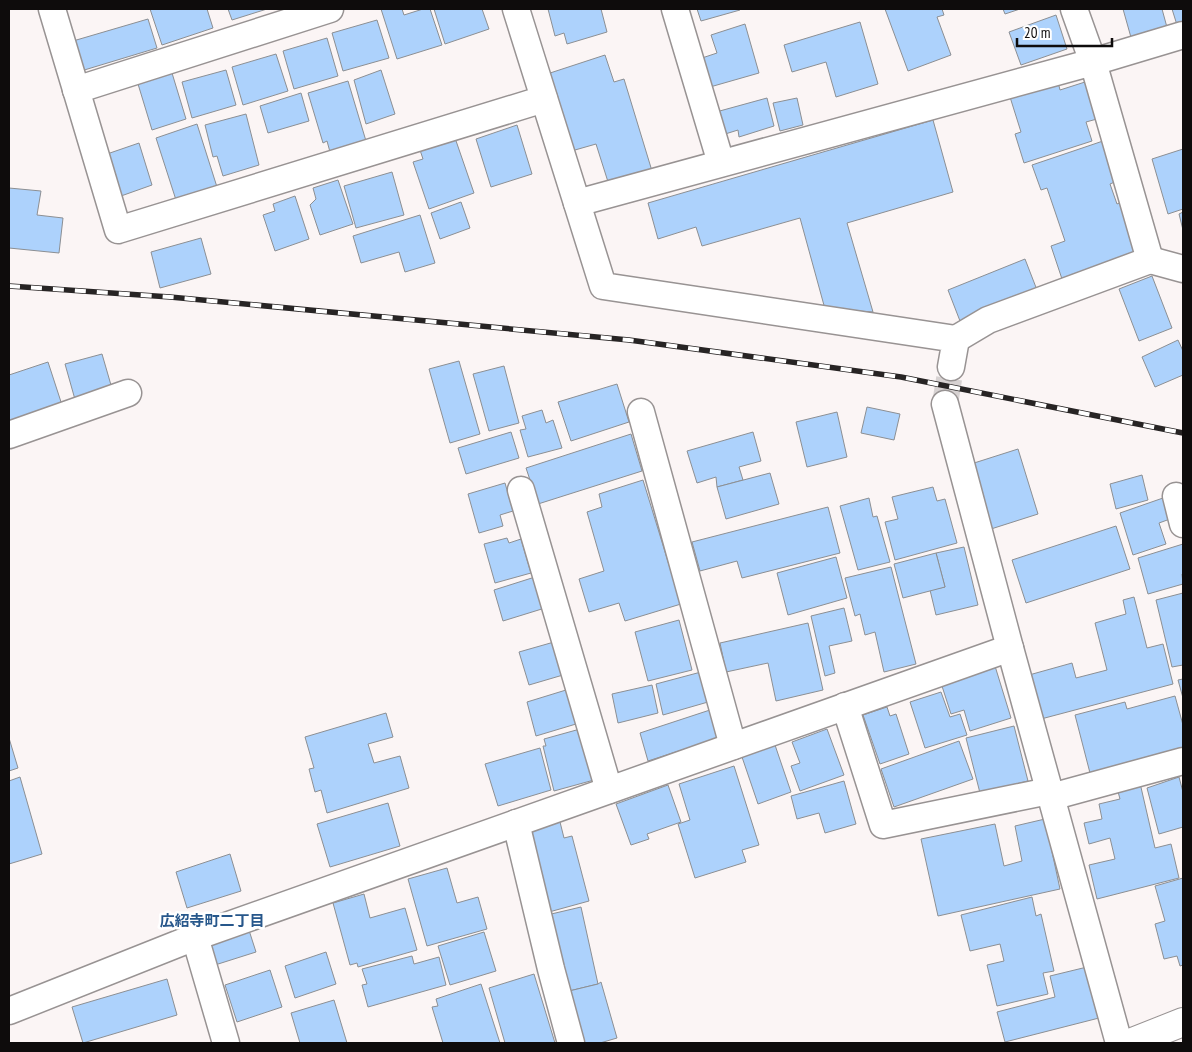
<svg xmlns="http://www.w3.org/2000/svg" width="1192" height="1052" viewBox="0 0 1192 1052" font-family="'PT Sans Narrow','Noto Sans JP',sans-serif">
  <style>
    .building { fill: #add2fc; stroke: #8c8f93 }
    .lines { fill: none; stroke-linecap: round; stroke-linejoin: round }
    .minor-tunnel { stroke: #d7d2d2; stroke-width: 26; stroke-dasharray: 26 13; stroke-linecap: butt }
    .minor-casing { stroke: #989393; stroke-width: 29 }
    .tertiary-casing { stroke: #989393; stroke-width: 30 }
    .minor { stroke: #fff; stroke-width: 26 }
    .tertiary { stroke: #fff; stroke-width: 28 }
    .rail-casing { stroke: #272424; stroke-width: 5.5 }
    .rail { stroke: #fff; stroke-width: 4; stroke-dasharray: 11; stroke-linecap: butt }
    .labels { text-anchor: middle; stroke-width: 5; stroke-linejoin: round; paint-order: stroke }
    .neighbourhood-label { font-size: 15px; font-weight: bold; fill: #27578b; stroke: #fff }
  </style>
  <rect width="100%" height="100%" fill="#fbf5f5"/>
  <g class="building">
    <polygon points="150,9 207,9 213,28 162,45"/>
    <polygon points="228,9 267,9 232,20"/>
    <polygon points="381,9 402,9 404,15 423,9 430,9 442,45 397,59"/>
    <polygon points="434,9 482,9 489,29 445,44"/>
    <polygon points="548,9 601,9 607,32 567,44 564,33 555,36"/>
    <polygon points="697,9 740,9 740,10 701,21"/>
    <polygon points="885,9 942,9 944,15 937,17 951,55 908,71"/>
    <polygon points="1003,9 1020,9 1005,14"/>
    <polygon points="1123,9 1162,9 1168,31 1132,41"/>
    <polygon points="1172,9 1183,9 1183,24 1177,25"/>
    <polygon points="1056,15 1067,49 1021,65 1009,32"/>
    <polygon points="148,19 157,48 81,71 73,41"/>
    <polygon points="377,20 389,58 343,71 332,33"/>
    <polygon points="860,22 878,84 836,97 826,62 792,72 784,45"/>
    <polygon points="745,24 759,73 710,87 702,58 717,53 711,35"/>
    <polygon points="327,38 338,76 294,89 283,51"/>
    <polygon points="276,54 288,91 243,105 232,67"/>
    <polygon points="605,55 614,82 624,79 652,171 609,185 596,144 568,152 544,75"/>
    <polygon points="226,70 236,105 192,118 182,82"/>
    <polygon points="381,70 395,114 366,124 354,80"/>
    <polygon points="172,73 186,119 152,130 138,84"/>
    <polygon points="348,81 366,141 330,152 327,141 323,143 308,93"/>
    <polygon points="1058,82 1060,90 1085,82 1097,119 1086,122 1092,141 1024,163 1015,134 1021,132 1010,97"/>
    <polygon points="301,93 309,121 268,133 260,106"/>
    <polygon points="767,98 774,126 739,137 738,130 722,135 716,112"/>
    <polygon points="797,98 803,125 780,131 773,103"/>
    <polygon points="246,114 259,165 223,176 217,156 213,157 205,125"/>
    <polygon points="933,120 953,192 847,223 873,312 825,309 800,218 702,246 696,227 658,239 648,203"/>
    <polygon points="197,124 217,187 176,200 156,138"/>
    <polygon points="517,125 532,174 491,187 476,139"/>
    <polygon points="454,135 474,193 429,209 413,162 423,159 419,147"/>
    <polygon points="1103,141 1117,181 1110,184 1117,204 1122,202 1141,259 1064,285 1051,246 1065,241 1047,188 1041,190 1032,165"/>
    <polygon points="139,143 152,185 121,196 107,154"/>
    <polygon points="1183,149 1183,209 1168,214 1152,159"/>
    <polygon points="392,172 404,215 356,228 344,186"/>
    <polygon points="338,180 353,224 320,235 310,205 316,199 313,188"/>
    <polygon points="9,188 41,191 37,215 63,218 59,253 9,248"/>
    <polygon points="295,196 309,239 275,251 263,215 275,211 273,204"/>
    <polygon points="461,202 470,228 440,239 431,213"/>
    <polygon points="1183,212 1183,230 1179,214"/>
    <polygon points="420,215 435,263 405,272 399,252 361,263 353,236"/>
    <polygon points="201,238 211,274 160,288 151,252"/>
    <polygon points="1025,259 1037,290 960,321 948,290"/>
    <polygon points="1152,276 1172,328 1139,341 1119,289"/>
    <polygon points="1178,340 1183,351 1183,375 1155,387 1142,357"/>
    <polygon points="102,354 113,392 76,403 65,364"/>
    <polygon points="459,361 480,434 450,443 429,369"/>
    <polygon points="48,362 62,405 9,424 9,375"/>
    <polygon points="504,366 519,423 489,431 473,374"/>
    <polygon points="617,384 629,422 571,441 558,402"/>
    <polygon points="867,407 900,414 894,440 861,433"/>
    <polygon points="542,410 546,423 553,420 562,448 528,457 520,430 526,429 522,416"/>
    <polygon points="837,412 847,457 807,467 796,422"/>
    <polygon points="511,432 519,458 466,474 458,448"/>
    <polygon points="753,432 761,461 739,467 743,480 717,487 716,477 697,483 687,451"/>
    <polygon points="631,434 642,471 538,504 526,468"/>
    <polygon points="1018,449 1038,514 991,529 971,464"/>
    <polygon points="770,473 779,504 726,519 717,487"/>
    <polygon points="1142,475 1148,500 1116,509 1110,484"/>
    <polygon points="643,480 681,604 625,621 619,603 589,612 579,579 604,571 587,512 602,507 599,494"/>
    <polygon points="505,483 513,511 500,515 503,526 479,533 468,494"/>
    <polygon points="933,487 937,501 945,499 957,543 895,560 885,522 898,519 892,497"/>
    <polygon points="869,498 873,517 877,516 890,562 858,570 840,506"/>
    <polygon points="1163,498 1170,519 1159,523 1166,544 1133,555 1120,513"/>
    <polygon points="828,507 840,553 742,578 737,561 700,571 692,542"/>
    <polygon points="1116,526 1130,569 1026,603 1012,560"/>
    <polygon points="507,538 509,543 521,539 531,573 495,583 484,544"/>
    <polygon points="1183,544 1183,573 1182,574 1183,584 1148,594 1138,558"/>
    <polygon points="964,547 978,605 936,615 930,590 945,587 936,553"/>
    <polygon points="936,553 945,587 903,598 894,564"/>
    <polygon points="836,557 847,598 788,615 777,573"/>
    <polygon points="891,567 916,664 884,672 875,632 865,635 860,614 855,616 845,578"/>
    <polygon points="535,577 545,608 503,621 494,590"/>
    <polygon points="1183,593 1183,665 1172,667 1156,600"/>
    <polygon points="1134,597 1147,648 1163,644 1173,684 1041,719 1029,675 1072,663 1076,678 1107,670 1095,623 1126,614 1123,600"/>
    <polygon points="844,608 852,641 829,646 835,673 825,676 811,616"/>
    <polygon points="679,620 692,670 648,681 635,632"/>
    <polygon points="808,623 823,690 776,701 768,663 726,672 720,643"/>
    <polygon points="554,642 563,675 529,685 519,652"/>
    <polygon points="995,666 1011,718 970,731 964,710 951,714 941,683"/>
    <polygon points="701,672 708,702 663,715 656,684"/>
    <polygon points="1183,679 1183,698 1178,680"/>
    <polygon points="652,685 658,713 618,723 612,694"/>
    <polygon points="566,690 576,724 536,736 527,702"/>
    <polygon points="941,692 950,717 960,714 967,735 925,748 910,702"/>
    <polygon points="1175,696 1183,725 1183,748 1090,773 1075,715 1125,702 1127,709"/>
    <polygon points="887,707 890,716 896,714 909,754 880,764 863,715"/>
    <polygon points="716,708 725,736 648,761 640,733"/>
    <polygon points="386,713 393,737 368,744 374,763 400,756 409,788 327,813 321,790 315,792 309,769 314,768 305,737"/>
    <polygon points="1014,726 1028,781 980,793 966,738"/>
    <polygon points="580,729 594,780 554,791 543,746 546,746 544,739"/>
    <polygon points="827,729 844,775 800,791 791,766 800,763 792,742"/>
    <polygon points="9,738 18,768 9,771"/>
    <polygon points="959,741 973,779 894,807 881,769"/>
    <polygon points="775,745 791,792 758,804 742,757"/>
    <polygon points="540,748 551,790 498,806 485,764"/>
    <polygon points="734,766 759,845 742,850 746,862 695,878 678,824 690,820 679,784"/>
    <polygon points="20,777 42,854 9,864 9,781"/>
    <polygon points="1179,777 1183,792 1183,827 1159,834 1147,788"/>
    <polygon points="844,781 856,824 825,833 819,813 797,819 791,796"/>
    <polygon points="1140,783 1155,848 1171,844 1179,878 1097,899 1089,865 1115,859 1110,838 1089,844 1084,823 1102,819 1099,804 1120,799 1117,788"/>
    <polygon points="668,785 681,822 647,834 649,839 631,845 616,804"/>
    <polygon points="388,803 400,846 330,867 317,824"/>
    <polygon points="1045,819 1060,889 938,916 921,839 995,824 1004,866 1022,861 1015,826"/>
    <polygon points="560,822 564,838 572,836 589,901 549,912 528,830"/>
    <polygon points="230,854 241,891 187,908 176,872"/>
    <polygon points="447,868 457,903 478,897 487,929 427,946 408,879"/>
    <polygon points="1183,878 1183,965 1180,966 1177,956 1164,959 1155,924 1165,921 1155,886"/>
    <polygon points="364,894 370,918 405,908 417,950 358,967 357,963 350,965 333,903"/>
    <polygon points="1032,897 1036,916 1041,914 1054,971 1043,973 1048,994 997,1006 987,965 1004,961 1000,944 970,951 961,915"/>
    <polygon points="581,907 598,984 565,992 547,915"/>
    <polygon points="247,924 256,952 215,965 206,937"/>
    <polygon points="484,932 496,971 450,985 438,946"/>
    <polygon points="326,952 336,984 295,998 285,966"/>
    <polygon points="412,956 414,964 439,957 446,985 368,1007 362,985 367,984 362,969"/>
    <polygon points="1087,967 1099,1018 1005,1042 997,1012 1055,997 1050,976"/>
    <polygon points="270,970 282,1007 237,1022 225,985"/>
    <polygon points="534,974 555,1043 505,1043 489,988"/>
    <polygon points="167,979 177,1015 83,1043 72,1007"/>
    <polygon points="601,982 617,1038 600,1043 579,1043 565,992 598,984"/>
    <polygon points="481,984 500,1043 443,1043 432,1007 438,1006 436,999"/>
    <polygon points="334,1000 347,1043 300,1043 291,1013"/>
  </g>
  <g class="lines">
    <polyline class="minor-tunnel" points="945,404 951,367"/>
    <defs>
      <g id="minor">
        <polyline points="52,9 118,230 544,99"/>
        <polyline points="516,9 603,286 956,339 951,367"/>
        <polyline points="675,9 721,163"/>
        <polyline points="76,90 330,9"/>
        <polyline points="577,203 1093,62 1183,35"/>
        <polyline points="1150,260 1183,269"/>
        <polyline points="956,339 988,320 1150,260 1093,62 1074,9"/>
        <polyline points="945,404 1010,648 1119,1043"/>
        <polyline points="641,412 733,746"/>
        <polyline points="9,435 128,393"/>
        <polyline points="521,490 609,790"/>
        <polyline points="1176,496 1183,524"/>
        <polyline points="845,706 883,825 1049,791"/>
        <polyline points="1051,797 1183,761"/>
        <polyline points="516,823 551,969 571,1043"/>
        <polyline points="195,937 226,1043"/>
        <polyline points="9,1011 195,937 1010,648"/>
      </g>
      <polyline id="tertiary" points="1130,1043 1183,1022"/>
    </defs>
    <use href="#minor" class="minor-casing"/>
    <use href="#tertiary" class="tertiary-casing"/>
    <use href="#minor" class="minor"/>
    <use href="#tertiary" class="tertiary"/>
    <defs>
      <polyline id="rail" points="9,286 170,297 629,340 901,377 1183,433"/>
    </defs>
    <use href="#rail" class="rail-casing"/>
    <use href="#rail" class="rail"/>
  </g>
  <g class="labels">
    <g class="neighbourhood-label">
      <text x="212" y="926">広紹寺町二丁目</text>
    </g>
  </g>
  <rect width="1192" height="1052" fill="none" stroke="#0e0c0c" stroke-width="20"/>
  <path d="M1017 38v8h95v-8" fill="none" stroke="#0e0c0c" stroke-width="2.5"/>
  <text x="1024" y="38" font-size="15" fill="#0e0c0c" stroke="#ffffff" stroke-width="4" paint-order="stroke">20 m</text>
</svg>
